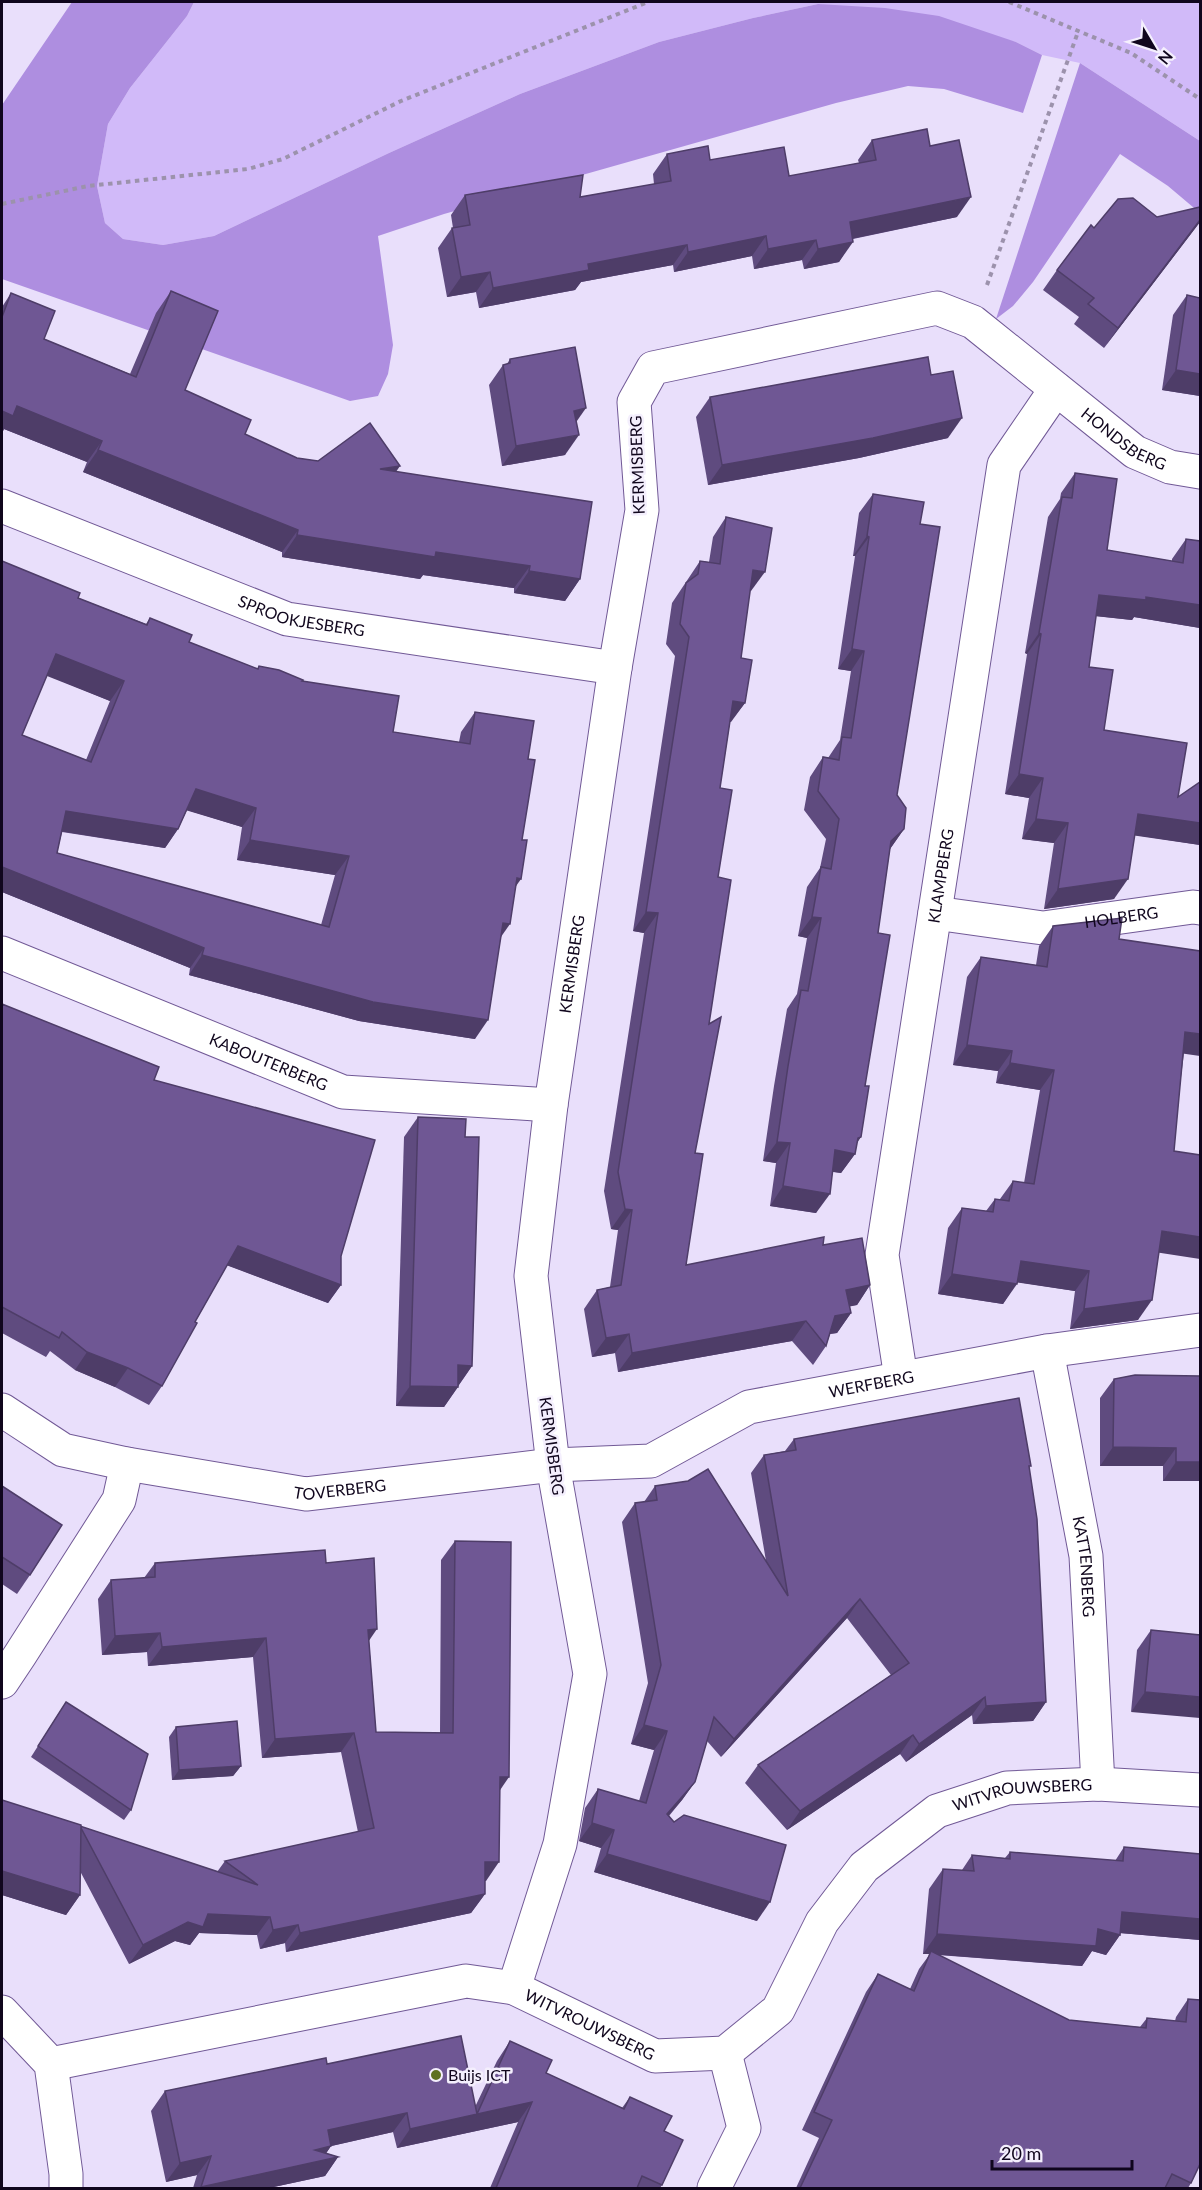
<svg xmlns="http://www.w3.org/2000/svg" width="1202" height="2190" viewBox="0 0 1202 2190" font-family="Lato,sans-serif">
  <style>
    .green { fill: #d1baf9 }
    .forest { fill: #ae8ee0 }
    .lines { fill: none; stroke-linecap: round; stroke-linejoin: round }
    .minor-casing { stroke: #715996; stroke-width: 35 }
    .path { stroke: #9c92ac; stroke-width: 4; stroke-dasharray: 4.5 4.5; stroke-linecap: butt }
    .minor { stroke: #fff; stroke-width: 33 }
    .wall { fill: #5f4b7f; fill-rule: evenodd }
    .shaded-wall { fill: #4e3d68 }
    .building { fill: #6f5794; stroke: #4e3d68; stroke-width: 1.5; fill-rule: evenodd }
    .poi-dot { fill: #5e711f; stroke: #f4effd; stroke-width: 2 }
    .labels { text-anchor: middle; stroke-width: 5; stroke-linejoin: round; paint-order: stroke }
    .street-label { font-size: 16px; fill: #10061d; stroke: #f4effd }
    .poi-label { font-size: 16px; fill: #10061d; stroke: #f4effd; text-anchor: start }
  </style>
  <rect width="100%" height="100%" fill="#e9dffb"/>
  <polygon class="green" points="194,2 1200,2 1200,141 1080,63 1042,55 1016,42 818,4 753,18 659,42 520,94 389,153 214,236 163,245 123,239 105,223 97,186 108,124 130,88 187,16"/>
  <g class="forest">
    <polygon points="72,2 194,2 187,16 130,88 108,124 97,186 105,223 123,239 163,245 214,236 389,153 520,94 659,42 753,18 818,4 885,8 939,16 1016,42 1042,55 1023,113 944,89 908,86 836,103 444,214 378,236 393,345 388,374 378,396 350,401 2,279 2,105"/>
    <polygon points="1080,63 1200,141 1200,213 1168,186 1120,154 1033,282 1013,306 996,319"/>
  </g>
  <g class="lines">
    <defs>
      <g id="minor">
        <path id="s1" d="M2,506L287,619L615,668"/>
        <path id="s2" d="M935,913L1043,928L1193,907L1200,908"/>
        <path id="s3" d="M2,953L343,1092L551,1105"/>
        <path id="s4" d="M1047,1351L1086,1556L1098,1784"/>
        <path id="s5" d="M901,1378L882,1255L1004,465L1056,389"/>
        <path id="s6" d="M2,1410L63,1450L127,1464L306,1494L553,1465L651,1461L749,1407L1047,1351L1200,1330"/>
        <polyline points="2,1682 20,1655 119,1500 127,1464"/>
        <path id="s7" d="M514,1988L560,1844L590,1674L553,1465L531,1276L551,1105L615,668L642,510L634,402L653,368L937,308L973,322L1135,452L1170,467L1200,472"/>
        <polyline points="2,2012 51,2064 66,2174 66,2188"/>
        <path id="s8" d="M51,2064L466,1981L514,1988L655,2056L725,2053L778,2010L822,1922L864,1867L937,1811L1007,1788L1098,1784L1200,1790"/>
        <polyline points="714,2188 744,2128 725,2053"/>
      </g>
    </defs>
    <use href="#minor" class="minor-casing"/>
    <g class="path">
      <polyline points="1009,2 1131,53 1200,99"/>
      <polyline points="2,204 88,186 248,169 283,159 401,101 648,2"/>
      <polyline points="987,285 1078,32"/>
    </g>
    <use href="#minor" class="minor"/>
  </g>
  <g class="wall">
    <polygon points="872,140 930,146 957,217 853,239 839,262 804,269 802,260 754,269 752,256 674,272 673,265 581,282 575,290 479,308 476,292 447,297 438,248 452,228 453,228 451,215 465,195 580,197 654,184 653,174 667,154 710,160 789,176 859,163 858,160"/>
    <polygon points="1157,217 1200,222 1104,348 1074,324 1079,317 1043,290 1057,270 1094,228"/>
    <polygon points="171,291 185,390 245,434 297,458 396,472 580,579 565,601 514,593 514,588 423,575 420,579 282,557 282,552 83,472 87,462 4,429 2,433 2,307 11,293 44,339 130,374 156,313"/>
    <polygon points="1187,295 1200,298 1200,396 1162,390 1173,315"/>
    <polygon points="510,359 576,422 565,455 502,466 489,385 503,365 507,364"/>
    <polygon points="931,375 948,438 859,458 708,485 696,417 710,397"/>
    <polygon points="1075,473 1107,550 1172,561 1172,559 1186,539 1200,541 1200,628 1134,617 1132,620 1096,616 1089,667 1104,730 1178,797 1200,782 1200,845 1135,835 1114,899 1044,909 1054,843 1022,839 1029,798 1005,794 1027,654 1025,653 1048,517 1060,499 1061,493"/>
    <polygon points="873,494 920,524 897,795 904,829 890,849 878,933 861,1137 857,1142 855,1154 841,1173 833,1172 816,1213 770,1206 776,1163 763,1161 774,1086 787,1009 797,994 807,938 798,936 807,887 820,868 826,839 804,810 810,777 823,757 828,758 840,740 851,671 838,669 855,556 853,556 859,513"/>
    <polygon points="726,517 751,591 750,591 741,658 745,703 730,722 720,788 718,877 709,1024 695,1153 686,1265 823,1245 870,1285 857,1305 849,1306 851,1313 837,1333 830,1334 826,1346 813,1365 792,1341 618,1372 615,1353 592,1357 584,1309 597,1290 610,1287 618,1230 611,1229 604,1191 644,933 633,931 675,656 666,644 672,603 700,561 709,562 713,537"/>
    <path d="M2,561L78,598L146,624L150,618L189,642L258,669L259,666L302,681L393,732L459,742L461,732L475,712L528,759L515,887L501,936L475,1039L359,1021L189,975L190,968L2,892ZM47,675L110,701L86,760L22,735ZM187,810L242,827L237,860L335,875L321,925L57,853L62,832L165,848L178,829Z"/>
    <polygon points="1053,926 1119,939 1184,1053 1159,1253 1138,1320 1070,1329 1075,1291 1017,1282 1003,1304 938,1294 948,1228 962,1208 986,1211 995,1199 1000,1199 1013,1181 1024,1183 1040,1090 996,1083 998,1071 953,1065 967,977 981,957 1036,965 1039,946"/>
    <polygon points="2,1004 154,1080 341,1256 341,1285 328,1303 227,1265 195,1322 162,1386 149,1405 115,1387 75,1370 50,1351 46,1357 2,1333"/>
    <polygon points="418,1117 465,1137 472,1366 444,1407 396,1406 404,1137"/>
    <polygon points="1200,1376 1200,1481 1163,1481 1163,1466 1100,1466 1100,1398 1114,1379"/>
    <polygon points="794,1439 1029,1469 1046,1702 1033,1721 973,1724 972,1715 906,1762 900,1754 787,1830 745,1783 758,1765 891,1675 847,1618 721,1757 707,1741 695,1782 682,1800 669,1816 757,1921 594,1872 601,1848 579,1841 585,1808 598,1789 639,1801 654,1750 631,1744 648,1683 622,1522 635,1503 644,1502 655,1486 766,1561 751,1473 764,1455 785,1451"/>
    <polygon points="2,1486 30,1575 17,1594 2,1584"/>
    <polygon points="455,1541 500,1790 486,1881 485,1881 485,1894 471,1913 286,1952 285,1943 260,1949 257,1935 199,1933 190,1945 175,1941 129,1964 80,1871 80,1895 66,1915 2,1895 2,1800 217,1872 225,1861 358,1832 341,1752 262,1758 253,1657 148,1666 147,1652 102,1655 98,1599 111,1580 144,1578 155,1563 326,1563 369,1641 376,1732 440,1733 441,1560"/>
    <polygon points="1151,1630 1200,1635 1131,1712 1137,1650"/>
    <polygon points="66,1702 131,1810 124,1820 31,1757"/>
    <polygon points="176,1727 241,1766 233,1776 172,1780 169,1737"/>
    <polygon points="1124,1847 1200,1854 1200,1940 1120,1933 1120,1935 1106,1955 1092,1951 1082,1966 938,1955 1069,2020 1140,2027 1147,2018 1175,2021 1176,2017 1188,1999 1191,2183 1188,2188 796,2188 819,2138 802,2130 866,1992 878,1974 910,1989 919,1969 930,1954 923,1954 929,1889 943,1869 962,1870 972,1855 1005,1858 1010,1852 1115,1861"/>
    <polygon points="510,2041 546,2073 622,2108 630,2097 664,2131 662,2185 660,2188 490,2188 518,2122 397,2148 393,2132 331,2146 326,2153 338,2157 325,2176 269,2188 193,2188 197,2175 166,2182 151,2111 165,2091 327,2064 475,2107 497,2061"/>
  </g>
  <g class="shaded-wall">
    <polygon points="971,197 957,217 836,242 850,222"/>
    <polygon points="1200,220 1200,222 1104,348 1118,328"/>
    <polygon points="766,236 752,256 674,272 688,252"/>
    <polygon points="816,240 802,260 754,269 768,249"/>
    <polygon points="853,242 839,262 804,269 818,249"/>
    <polygon points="687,245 673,265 581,282 575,290 479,308 493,288 588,264"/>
    <polygon points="490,272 476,292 447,297 461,277"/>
    <polygon points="1176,370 1200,374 1200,396 1162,390"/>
    <polygon points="17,406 102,441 87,462 4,429 2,433 2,411"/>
    <polygon points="586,408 572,428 574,411"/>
    <polygon points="962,418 948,438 859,458 708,485 722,465"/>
    <polygon points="579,435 565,455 502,466 516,446"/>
    <polygon points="98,450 298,530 282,552 83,472"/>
    <polygon points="400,466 385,488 380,469"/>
    <polygon points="297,535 436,552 530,566 514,588 423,575 420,579 282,557"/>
    <polygon points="867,536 869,537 855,556 853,556"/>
    <polygon points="753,570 765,572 751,591 740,590"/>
    <polygon points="529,571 580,579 565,601 514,593"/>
    <polygon points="1099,595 1146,597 1200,605 1200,628 1134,617 1132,620 1085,615"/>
    <polygon points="1039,633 1041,634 1027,654 1025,653"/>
    <polygon points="852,649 864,651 851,671 838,669"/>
    <polygon points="56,654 124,681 110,701 42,674"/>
    <polygon points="733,701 745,703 731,722 720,720"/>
    <polygon points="1019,774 1043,778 1029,798 1005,794"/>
    <polygon points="196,789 256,808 242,827 182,809"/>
    <polygon points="66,811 178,829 165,848 53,830"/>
    <polygon points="1138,814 1200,823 1200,845 1124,834"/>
    <polygon points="1036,819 1068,823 1054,843 1022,839"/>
    <polygon points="904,829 890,849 891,841"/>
    <polygon points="250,840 349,856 335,875 237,860"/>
    <polygon points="2,867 204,948 190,968 2,892"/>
    <polygon points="517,878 521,879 507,899"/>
    <polygon points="1128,879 1114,899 1044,909 1058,889"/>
    <polygon points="646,912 658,913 644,933 633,931"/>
    <polygon points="812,917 821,918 807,938 798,936"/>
    <polygon points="503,923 510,924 496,944"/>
    <polygon points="202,955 488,1020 475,1039 359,1021 189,975"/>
    <polygon points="1185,1032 1200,1034 1200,1056 1172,1052"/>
    <polygon points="967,1045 1012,1051 998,1071 953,1065"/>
    <polygon points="1010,1063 1054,1070 1040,1090 996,1083"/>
    <polygon points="861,1137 850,1153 855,1154 841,1173 822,1170 835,1150"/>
    <polygon points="777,1142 790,1143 776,1163 763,1161"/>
    <polygon points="783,1186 830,1194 816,1213 770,1206"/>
    <polygon points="625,1209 632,1210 618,1230 611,1229"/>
    <polygon points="1162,1231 1200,1237 1200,1259 1148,1251"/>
    <polygon points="238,1246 341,1285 328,1303 226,1265"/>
    <polygon points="1021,1261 1089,1271 1075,1291 1007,1281"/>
    <polygon points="952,1274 1017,1284 1003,1304 938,1294"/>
    <polygon points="870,1285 857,1305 833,1310 846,1290"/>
    <polygon points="1152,1300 1138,1320 1070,1329 1084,1309"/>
    <polygon points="851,1313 837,1333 821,1335 835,1316"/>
    <polygon points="806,1321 792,1341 618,1372 632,1353"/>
    <polygon points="629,1334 615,1353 592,1357 606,1338"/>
    <polygon points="87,1352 128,1368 115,1387 75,1370"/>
    <polygon points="458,1365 472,1366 458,1386"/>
    <polygon points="410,1386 458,1387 444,1407 396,1406"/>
    <polygon points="1113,1447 1176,1448 1163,1466 1100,1466"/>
    <polygon points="1176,1462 1200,1462 1200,1481 1163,1481"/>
    <polygon points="860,1599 847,1618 721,1757 734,1739"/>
    <polygon points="377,1629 364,1648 368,1630"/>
    <polygon points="160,1633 147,1652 102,1655 115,1636"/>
    <polygon points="266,1638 253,1657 148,1666 162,1647"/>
    <polygon points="1145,1692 1200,1697 1200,1718 1131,1712"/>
    <polygon points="985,1697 972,1715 906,1762 919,1744"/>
    <polygon points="1046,1702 1033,1721 973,1724 986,1706"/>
    <polygon points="644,1725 667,1731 654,1750 631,1744"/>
    <polygon points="354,1733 341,1752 262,1758 275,1739"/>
    <polygon points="913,1735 900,1754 787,1830 800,1811"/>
    <polygon points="241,1766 233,1776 172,1780 179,1770"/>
    <polygon points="500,1777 509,1777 496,1796"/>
    <polygon points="695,1782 682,1800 654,1832 667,1814"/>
    <polygon points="592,1823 614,1830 601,1848 579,1841"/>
    <polygon points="607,1854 770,1902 757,1921 594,1872"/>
    <polygon points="485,1862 499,1862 486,1881 472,1881"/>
    <polygon points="2,1871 80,1895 66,1915 2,1895"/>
    <polygon points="485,1894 471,1913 286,1952 300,1933"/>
    <polygon points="1122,1912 1200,1919 1200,1940 1108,1932 1120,1935 1106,1955 1092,1951 1082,1966 930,1954 931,1951 930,1954 923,1954 937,1934 1098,1929"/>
    <polygon points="208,1914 270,1917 257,1935 199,1933 190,1945 175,1941 129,1964 143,1945 188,1922"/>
    <polygon points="298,1925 285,1943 260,1949 273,1930"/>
    <polygon points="532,2102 518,2122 397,2148 410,2129"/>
    <polygon points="407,2113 393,2132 314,2150 328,2130"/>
    <polygon points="331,2146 321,2161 338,2157 325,2176 269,2188 200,2188 201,2187 315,2150"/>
    <polygon points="211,2156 197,2175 166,2182 180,2163"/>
  </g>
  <g class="building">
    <polygon points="927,129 930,146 959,140 971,197 850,222 853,242 818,249 816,240 768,249 766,236 688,252 687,245 588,264 589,270 493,288 490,272 461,277 452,228 470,225 465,195 583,175 580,197 671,181 667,154 708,146 710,160 784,147 789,176 876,160 872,140"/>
    <polygon points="1133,198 1157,217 1200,207 1200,220 1118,328 1088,304 1094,298 1057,270 1091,225 1094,228 1118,199"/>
    <polygon points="171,291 218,311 185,390 251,420 245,434 297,458 318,461 370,423 400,466 380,469 592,502 580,579 529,571 530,566 436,552 435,557 297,535 298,530 98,450 102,441 17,406 13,416 2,411 2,317 11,293 55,311 44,339 136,377"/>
    <polygon points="1187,295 1200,298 1200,374 1176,370"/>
    <polygon points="575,347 586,408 574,411 579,435 516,446 503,365 510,363 510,359"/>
    <polygon points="928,357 931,375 953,371 962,418 873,438 722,465 710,397"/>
    <polygon points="1075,473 1117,479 1107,550 1183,563 1186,539 1200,541 1200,605 1146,597 1146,600 1099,595 1089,667 1113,670 1104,730 1187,743 1178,797 1200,782 1200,823 1138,814 1128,879 1058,889 1068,823 1036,819 1043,778 1019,774 1041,634 1039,633 1062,497 1072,498"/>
    <polygon points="873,494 924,502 920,524 940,527 897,795 906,808 904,829 891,841 878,933 890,935 865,1086 869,1086 861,1137 858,1138 855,1154 835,1150 830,1194 783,1186 790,1143 777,1142 788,1066 801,990 808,991 821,918 812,917 821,867 831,869 839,819 818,791 823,757 839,760 842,737 851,738 864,651 852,649 869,537 867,536"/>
    <polygon points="726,517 772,528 765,572 753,570 741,658 752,660 745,703 733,701 720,788 732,790 718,877 731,880 709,1024 721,1017 695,1153 703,1154 686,1265 824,1237 823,1245 862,1238 870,1285 846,1290 851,1313 835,1316 826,1346 806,1321 632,1353 629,1334 606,1338 597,1290 621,1285 632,1210 625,1209 618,1172 658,913 646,912 689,637 680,624 686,583 698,574 700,561 720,564"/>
    <path d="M2,561L80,593L78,598L147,625L150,618L192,635L189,642L258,669L259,666L279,670L303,680L302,681L399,696L393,732L470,744L475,712L534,721L528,759L535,760L522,840H527L521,879L517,878L510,924L503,923L488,1020L373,1002L202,955L204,948L2,867ZM56,654L124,681L91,762L22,735ZM196,789L256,808L250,840L349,856L329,927L57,853L66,811L178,829Z"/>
    <polygon points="1122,918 1119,939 1200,951 1200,1034 1185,1032 1174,1151 1200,1155 1200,1237 1162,1231 1152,1300 1084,1309 1089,1271 1021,1261 1017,1284 952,1274 962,1208 993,1212 995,1199 1009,1201 1013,1181 1034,1184 1054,1070 1010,1063 1012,1051 967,1045 981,957 1047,967 1053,926"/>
    <polygon points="2,1004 159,1067 154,1080 375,1140 341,1256 341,1285 238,1246 195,1322 197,1323 162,1386 128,1368 87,1352 62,1332 59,1338 2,1307"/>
    <polygon points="418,1117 466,1119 465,1137 479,1137 472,1366 458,1365 458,1387 410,1386"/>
    <polygon points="1135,1375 1200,1376 1200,1462 1176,1462 1176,1448 1113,1447 1114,1379"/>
    <polygon points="1019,1398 1031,1466 1029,1466 1037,1519 1046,1702 986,1706 985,1697 919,1744 913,1735 800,1811 758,1765 909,1663 860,1599 734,1739 714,1717 695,1782 667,1814 674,1822 684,1815 786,1845 770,1902 607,1854 614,1830 592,1823 598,1789 646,1803 667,1731 644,1725 661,1665 635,1503 657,1500 655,1486 688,1481 708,1469 788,1596 764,1455 796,1450 794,1439"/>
    <polygon points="2,1486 62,1525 30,1575 2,1557"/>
    <polygon points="455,1541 511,1542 509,1777 500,1777 499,1862 485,1862 485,1894 300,1933 298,1925 273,1930 270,1917 208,1914 203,1927 188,1922 143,1945 80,1826 258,1885 225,1861 374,1828 354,1733 275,1739 266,1638 162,1647 160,1633 115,1636 111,1580 155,1577 155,1563 325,1550 326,1563 374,1558 377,1629 368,1630 376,1732 453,1733"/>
    <polygon points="1151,1630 1200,1635 1200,1697 1145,1692"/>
    <polygon points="66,1702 148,1754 131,1810 38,1746"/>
    <polygon points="237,1721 241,1766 179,1770 176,1727"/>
    <polygon points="2,1800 81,1825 80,1895 2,1871"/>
    <polygon points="1124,1847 1200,1854 1200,1919 1122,1912 1120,1935 1098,1929 1096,1946 937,1934 943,1869 974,1871 972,1855 1010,1859 1010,1852 1123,1861"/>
    <polygon points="931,1951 1069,2020 1146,2028 1147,2018 1186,2022 1188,1999 1200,2000 1200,2164 1191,2183 1172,2174 1165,2188 800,2188 832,2120 814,2112 878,1974 914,1991"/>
    <polygon points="461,2036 477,2114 510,2041 552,2060 546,2073 624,2109 630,2097 672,2116 664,2131 683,2140 662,2185 642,2176 637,2188 496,2188 532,2102 410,2129 407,2113 328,2130 331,2146 315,2150 338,2157 201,2187 211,2156 180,2163 165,2091 326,2058 327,2064"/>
  </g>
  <circle class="poi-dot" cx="436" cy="2075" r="6"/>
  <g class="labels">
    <g class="street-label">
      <text dy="6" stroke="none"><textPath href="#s7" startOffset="2168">HONDSBERG</textPath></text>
      <text transform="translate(637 465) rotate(-92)" y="6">KERMISBERG</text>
      <text dy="6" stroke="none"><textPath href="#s1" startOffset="320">SPROOKJESBERG</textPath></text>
      <text dy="6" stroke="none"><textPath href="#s5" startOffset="508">KLAMPBERG</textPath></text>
      <text dy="6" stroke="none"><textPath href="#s2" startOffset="188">HOLBERG</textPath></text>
      <text dy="6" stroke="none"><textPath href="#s7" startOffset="1041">KERMISBERG</textPath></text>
      <text dy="6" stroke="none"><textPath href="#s3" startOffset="288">KABOUTERBERG</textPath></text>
      <text dy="6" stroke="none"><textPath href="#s6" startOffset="903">WERFBERG</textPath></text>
      <text transform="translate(552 1446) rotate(82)" y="6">KERMISBERG</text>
      <text dy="6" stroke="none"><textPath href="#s6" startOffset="354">TOVERBERG</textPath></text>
      <text dy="6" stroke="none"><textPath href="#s4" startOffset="219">KATTENBERG</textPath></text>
      <text dy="6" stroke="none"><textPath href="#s8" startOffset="1114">WITVROUWSBERG</textPath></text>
      <text dy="6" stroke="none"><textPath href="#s8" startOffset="556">WITVROUWSBERG</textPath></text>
    </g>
    <g class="poi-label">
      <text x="448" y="2081">Buijs ICT</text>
    </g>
  </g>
  <rect width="1202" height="2190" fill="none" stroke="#10061d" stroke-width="6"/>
  <g transform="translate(1154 48) rotate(129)" stroke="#f4effd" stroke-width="4.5" paint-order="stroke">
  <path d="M0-4.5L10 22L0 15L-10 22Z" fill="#10061d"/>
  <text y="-9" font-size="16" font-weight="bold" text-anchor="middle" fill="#10061d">N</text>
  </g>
  <path d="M992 2160v9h140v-9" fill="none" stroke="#10061d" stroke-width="3"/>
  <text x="1001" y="2160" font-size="18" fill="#10061d" stroke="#f4effd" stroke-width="4.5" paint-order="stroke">20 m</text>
</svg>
